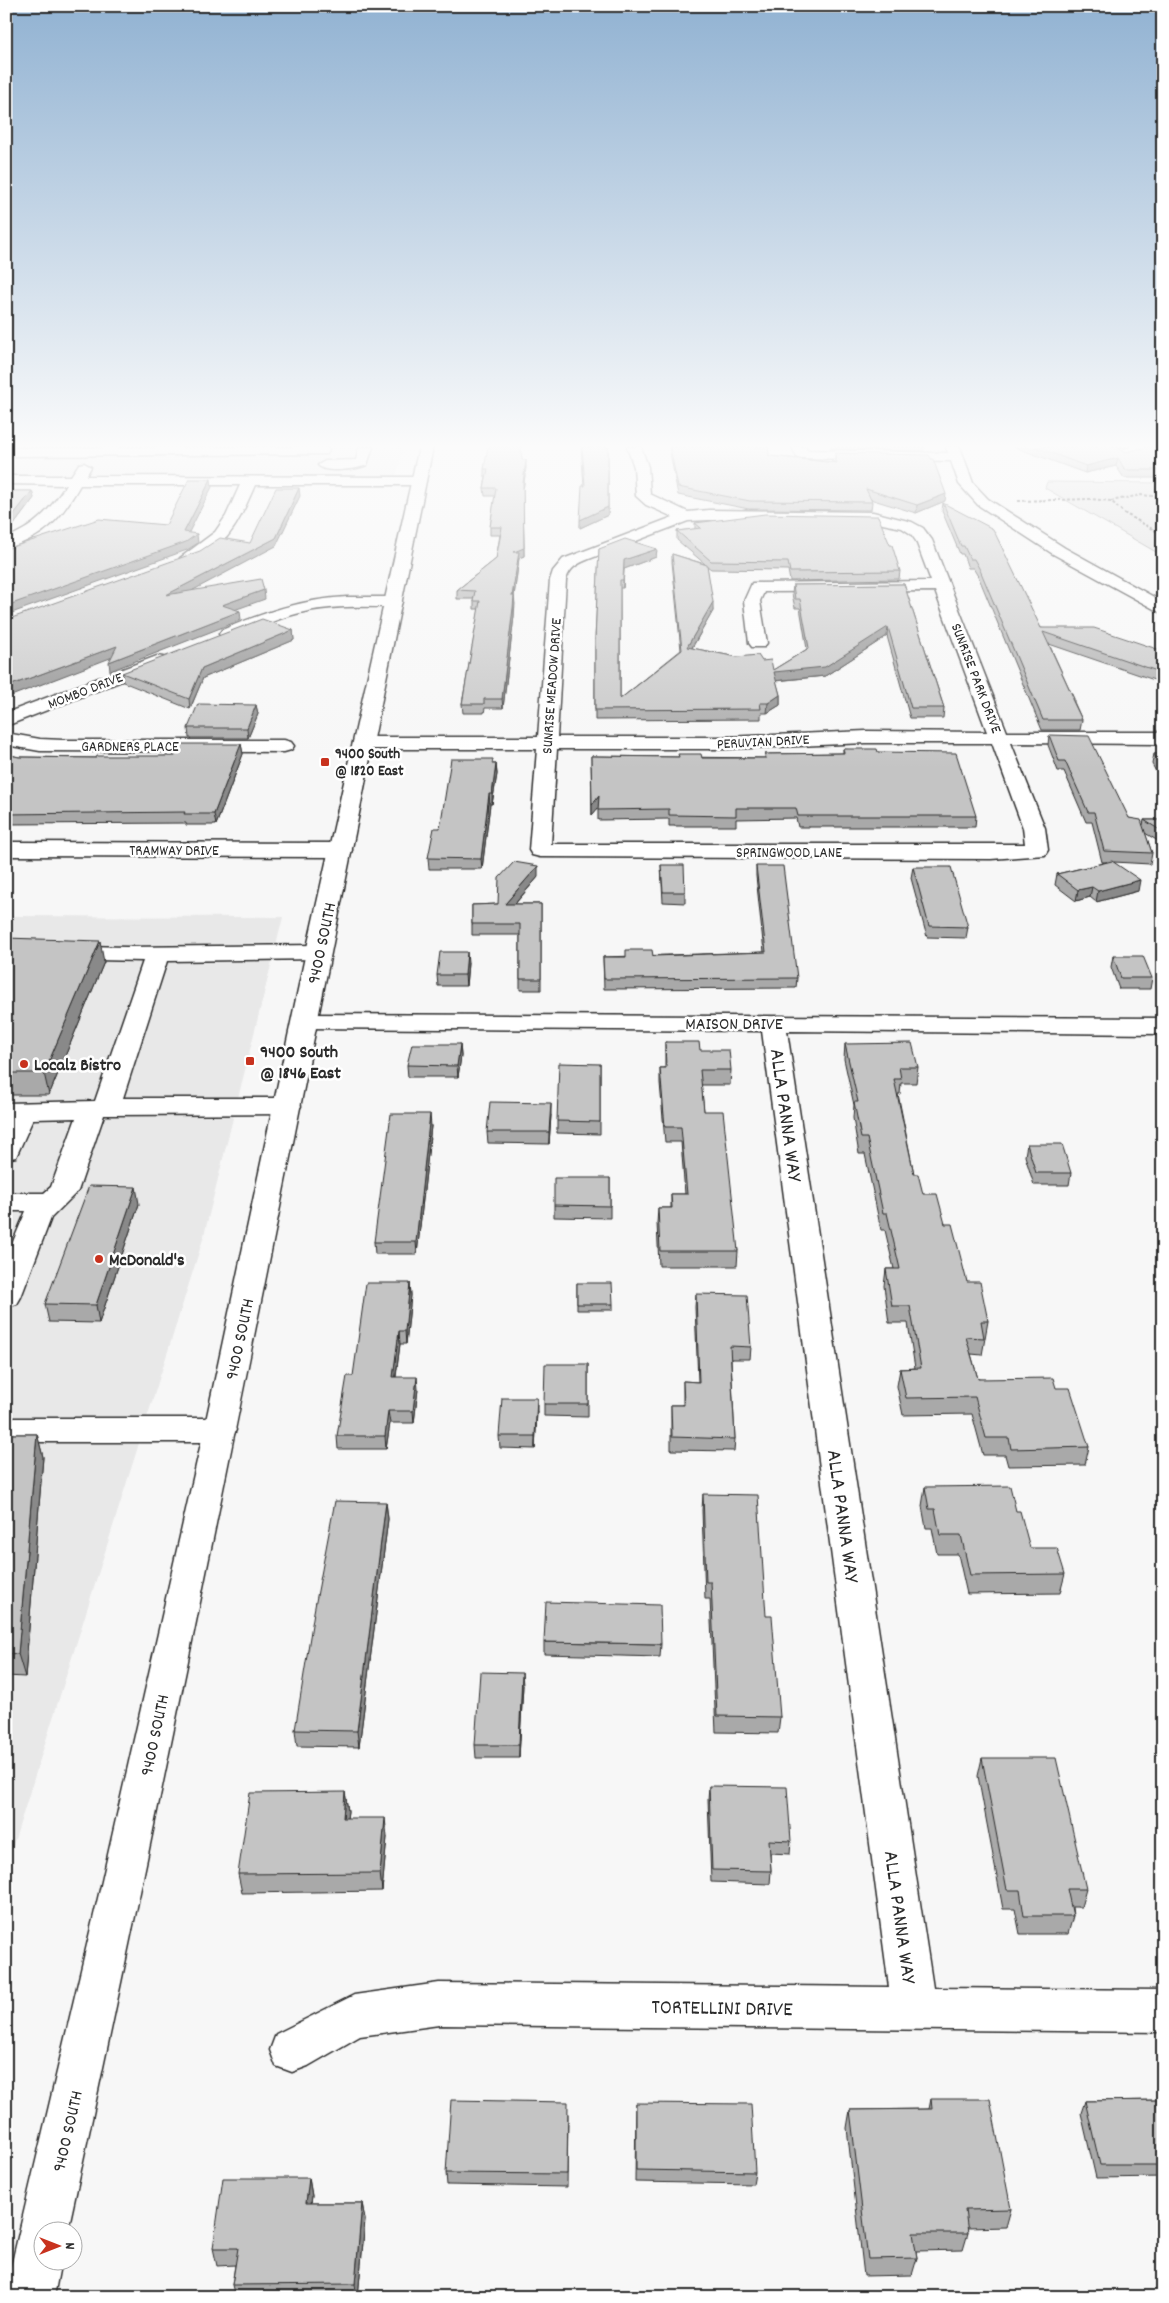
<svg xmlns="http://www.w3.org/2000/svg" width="1169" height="2303" viewBox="0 0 1169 2303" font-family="Dekko,sans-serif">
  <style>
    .built { fill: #e8e8e8 }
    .green { fill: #d9d9d9; stroke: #828282 }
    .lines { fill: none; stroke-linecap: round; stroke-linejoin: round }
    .minor-casing { stroke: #2b2b2b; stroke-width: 3 }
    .major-casing { stroke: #2b2b2b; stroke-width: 3 }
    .path { stroke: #2b2b2b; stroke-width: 2; stroke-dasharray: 3 2; stroke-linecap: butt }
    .minor { fill: #fff; fill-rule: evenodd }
    .major { fill: #fff; fill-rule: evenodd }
    .wall { fill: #a9a9a9; stroke: #2b2b2b }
    .shaded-wall { fill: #898989; stroke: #2b2b2b }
    .building { fill: #c4c4c4; stroke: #2b2b2b }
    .poi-dot { fill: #c8321e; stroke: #fff; stroke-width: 2 }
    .labels { text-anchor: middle; stroke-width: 5; stroke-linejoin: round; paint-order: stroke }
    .far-street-label { font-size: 15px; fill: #2b2b2b; stroke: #fff }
    .far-poi-label { font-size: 15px; font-weight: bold; fill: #2b2b2b; stroke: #fff; text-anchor: start }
    .street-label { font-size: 18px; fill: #2b2b2b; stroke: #fff }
    .poi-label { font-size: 18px; font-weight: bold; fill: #2b2b2b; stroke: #fff; text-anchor: start }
    .near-street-label { font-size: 21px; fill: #2b2b2b; stroke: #fff }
  </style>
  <rect width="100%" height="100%" fill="#f7f7f7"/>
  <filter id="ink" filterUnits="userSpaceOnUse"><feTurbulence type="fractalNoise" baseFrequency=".02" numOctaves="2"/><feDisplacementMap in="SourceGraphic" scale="10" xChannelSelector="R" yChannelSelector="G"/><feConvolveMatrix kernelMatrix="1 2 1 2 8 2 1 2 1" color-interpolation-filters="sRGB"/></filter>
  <g filter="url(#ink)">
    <g class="built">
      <polygon points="9,447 404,447 396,476 6,475 6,450"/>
      <polygon points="6,916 283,917 203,1239 6,1868"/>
    </g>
    <polygon class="green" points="1047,482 1163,483 1163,556 1045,488"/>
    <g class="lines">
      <defs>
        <g id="minor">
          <polygon points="322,447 327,448 329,451 327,454 6,456 6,448"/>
          <path d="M359,447H373L367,465C357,469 325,474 318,465L325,461L356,460Z"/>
          <path d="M627,447H641L648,467L650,494L688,512L709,510L873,512L912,522L923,528L932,540L1007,732H1163V744L1011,743L1045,828L1048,850L1045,855L991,859L540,857L532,855L529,850L537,749H363L356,747L353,743L356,739L363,737H538L550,580L553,571L563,559L673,517L646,505L636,496L634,467ZM709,520L873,522L902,528L911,534L916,541L931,581L752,583L744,601L749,643L752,647H764L767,643L760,601L764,592L935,591L987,732L866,731L725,737H557L566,580C570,567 577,564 589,559L688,521ZM866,743H992L1023,828L1025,844H551L557,749H725Z"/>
          <polygon points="792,447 806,447 807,450 948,453 946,447 960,447 973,483 988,499 1065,548 1163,602 1163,614 1053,554 978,505 959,484 951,461 802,458 797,457"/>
          <path d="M84,463L91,467L86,476L419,477L426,481L419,485H255C243,512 232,541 204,556C196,560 191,564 182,561L180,558L215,532L226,516L240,485H80C61,518 45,538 6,548V538C35,527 50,510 66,485L6,484V476H71L79,464Z"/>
          <path d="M347,597H394L400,598L402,602L400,606L394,607C364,607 333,605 304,612C280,617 257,628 234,638H222L219,634L222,630C263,613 302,599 347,597Z"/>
          <polygon points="157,656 163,657 166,661 163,665 6,726 6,713"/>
          <polygon points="6,733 40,739 63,740 284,740 291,742 294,746 291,750 284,752 40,751 6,745"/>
          <polygon points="6,842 341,843 349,845 352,850 349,855 341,857 6,856"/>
          <polygon points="6,944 126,947 318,945 326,947 330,952 326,957 318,959 167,961 123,1098 288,1098 297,1100 301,1106 297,1112 288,1114 104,1115 78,1191 51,1218 21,1297 17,1304 6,1307 6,1258 26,1211 6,1211 6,1193 44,1193 51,1187 76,1118 33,1119 16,1157 6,1159 6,1103 95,1101 143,961 6,958"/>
          <polygon points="305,1014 1163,1018 1163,1034 787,1031 933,1988 1163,1990 1163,2032 439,2025 360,2036 308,2066 292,2072 276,2066 270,2050 276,2034 354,1995 439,1983 889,1987 762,1031 305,1028 296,1026 293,1021 296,1016"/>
          <polygon points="6,1418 220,1418 232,1422 236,1430 232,1438 220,1442 6,1442"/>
        </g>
        <path id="major" d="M419,447H433C312,1041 197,1637 68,2230H42V2260H61L54,2297H6V2288L18,2237L102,1881L204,1430L306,952Z"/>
      </defs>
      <use href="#minor" class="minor-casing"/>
      <use href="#major" class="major-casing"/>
      <g class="path">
        <polyline points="1163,497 1141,495 1111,501 1124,513 1163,535"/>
        <polyline points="1018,501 1090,499 1111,501"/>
      </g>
      <use href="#minor" class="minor"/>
      <use href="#major" class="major"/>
    </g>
    <g class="wall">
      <polygon points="581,447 608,447 608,515 580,528 584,486"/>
      <polygon points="669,447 768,447 769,456 835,462 835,453 945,501 916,513 870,499 872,502 871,510 749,509 678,495"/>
      <polygon points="831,447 924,447 923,451 832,449"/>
      <polygon points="1014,447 1130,447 1119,449 1125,452 1163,447 1163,478 1124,478 1116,466 1085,473"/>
      <polygon points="522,460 526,467 523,491 524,556 519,558 514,596 515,604 514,616 503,708 485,708 484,713 463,713 462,704 479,609 474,609 474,599 457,599 457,590 496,559 500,535 490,535 490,527 495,496 485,496 484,488 486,476 484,476 484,469"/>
      <polygon points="6,491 32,491 34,498 13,526 6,526"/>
      <polygon points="943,503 1041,628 1163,651 1163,683 1049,644 1074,699 1074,702 1082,720 1080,730 1042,730 979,578 973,568 968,568 963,554 960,554 942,511"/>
      <polygon points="695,523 900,571 899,579 790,581 788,570 711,569 707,566 713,611 692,648 737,657 762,661 773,670 807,649 800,608 795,608 792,594 793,585 904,584 944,708 943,718 910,718 887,636 825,676 776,681 780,695 780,705 767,713 761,713 761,719 595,720 595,640 599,549 657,549 656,557 624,569 623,588 620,588 620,699 681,650 672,562 672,554 705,564 677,540 677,531 695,529"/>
      <polygon points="293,630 294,640 203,678 190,709 123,682 122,673"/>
      <polygon points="256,705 258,714 248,738 189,738 188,728"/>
      <polygon points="1049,735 1129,818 1143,825 1144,820 1163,820 1163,844 1145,833 1152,853 1150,864 1114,862 1138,891 1096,902 1090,897 1076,901 1055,885 1057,874 1107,862 1102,862 1092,822 1086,822 1064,771 1058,771 1048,745"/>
      <polygon points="241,744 243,754 216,825 186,825 186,823 6,824 6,754 19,757 96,758 175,756"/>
      <polygon points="843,749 878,752 976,816 975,827 798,827 796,818 736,819 736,826 669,826 669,819 598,820 598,807 592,815 591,756 765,758 765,754 843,753"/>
      <polygon points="1159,750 1163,750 1163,785 1152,764 1154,754 1158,754"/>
      <polygon points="493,764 496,764 497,774 492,804 490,804 482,869 429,869 428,858 440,828"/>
      <polygon points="661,865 685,892 685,903 663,902"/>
      <polygon points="756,866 797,978 796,988 604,989 603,957 764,952 756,876"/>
      <polygon points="913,867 968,927 966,938 927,937 911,878"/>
      <polygon points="538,877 515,904 541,904 541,990 520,990 520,935 472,935 472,905 498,904"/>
      <polygon points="6,938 104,962 49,1095 6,1095"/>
      <polygon points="1113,956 1152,978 1150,989 1119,989 1111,967"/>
      <polygon points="468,963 466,986 438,986 437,975"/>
      <polygon points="665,1042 700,1050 731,1070 730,1085 701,1085 704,1111 738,1251 737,1266 659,1266 657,1223 658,1208 671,1208 671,1194 685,1194 681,1142 665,1142 660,1083 660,1068 665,1068"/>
      <polygon points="460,1044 461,1056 458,1077 408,1077 407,1065"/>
      <polygon points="845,1044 918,1067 916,1083 901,1083 900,1094 898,1094 914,1174 923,1194 945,1224 967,1282 988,1321 982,1355 971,1354 978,1379 1056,1388 1089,1447 1085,1465 1008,1466 1005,1455 983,1455 972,1414 903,1415 897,1386 900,1369 915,1368 908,1323 889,1323 884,1286 886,1269 894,1269 885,1230 881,1230 865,1154 859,1154 853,1118 854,1105 844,1059"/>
      <polygon points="600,1064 600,1134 557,1133 557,1121"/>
      <polygon points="551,1115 549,1144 488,1143 487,1132"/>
      <polygon points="431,1126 417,1254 375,1254 374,1242"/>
      <polygon points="1027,1144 1071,1173 1069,1185 1034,1185 1025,1156"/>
      <polygon points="610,1178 610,1218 554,1217 554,1205"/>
      <polygon points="139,1204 99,1323 49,1322 45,1304"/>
      <polygon points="410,1283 411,1295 406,1344 400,1344 396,1377 418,1389 414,1423 390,1423 386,1449 338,1449 337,1436 353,1376"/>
      <polygon points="577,1283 613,1304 613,1310 577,1310"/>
      <polygon points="696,1294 751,1347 750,1359 731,1359 735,1439 734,1451 671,1450 671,1405 683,1405 683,1381 698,1382 695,1307"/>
      <polygon points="588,1364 588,1417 544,1416 544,1404"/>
      <polygon points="537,1411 535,1449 500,1448 499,1436"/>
      <polygon points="6,1434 37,1434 43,1457 25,1677 6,1676"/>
      <polygon points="925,1487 1016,1511 1030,1548 1065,1574 1060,1593 967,1594 958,1554 937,1554 932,1528 926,1528 922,1506"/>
      <polygon points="703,1494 780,1717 778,1733 716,1732 710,1599 705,1599 702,1510"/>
      <polygon points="386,1502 388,1519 359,1747 297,1746 295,1730"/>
      <polygon points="544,1642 661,1644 660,1657 544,1654"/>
      <polygon points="523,1685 519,1758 476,1758 475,1745"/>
      <polygon points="982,1758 1086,1889 1081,1907 1072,1907 1073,1916 1068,1934 1020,1934 1015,1909 1003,1909 978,1776"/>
      <polygon points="709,1786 791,1841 790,1854 770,1853 771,1871 770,1884 711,1882 708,1799"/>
      <polygon points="345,1792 348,1811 347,1818 387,1837 382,1891 242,1893 238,1874"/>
      <polygon points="931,2099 1011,2209 1006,2227 967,2228 968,2233 963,2250 916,2251 917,2258 912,2275 864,2276 847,2128 850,2110 929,2109"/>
      <polygon points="1163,2100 1163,2177 1096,2178 1081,2113 1085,2101"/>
      <polygon points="636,2103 755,2172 753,2184 635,2182"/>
      <polygon points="568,2114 567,2187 447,2185 446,2173"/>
      <polygon points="309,2178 312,2196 311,2203 362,2203 365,2220 358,2297 235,2297 232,2285 235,2265 217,2266 213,2248"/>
    </g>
    <g class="shaded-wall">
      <polygon points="1116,447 1130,447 1118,449"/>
      <polygon points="1118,458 1116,466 1085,473 1086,466"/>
      <polygon points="526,460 526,467 523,491 524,556 519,558 513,604 514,552"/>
      <polygon points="211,479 212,487 185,540 184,532"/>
      <polygon points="299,488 300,496 276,546 167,604 166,595 276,538"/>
      <polygon points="32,491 34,498 13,526 11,518"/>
      <polygon points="946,494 945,501 916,513 917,505"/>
      <polygon points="608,507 608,515 580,528 580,520"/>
      <polygon points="197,534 198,543 187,550 6,615 6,606"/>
      <polygon points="657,549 656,557 624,569 623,588 624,560"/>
      <polygon points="264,590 265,599 223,614 222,605"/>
      <polygon points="514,596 514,616 503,708 502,699"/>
      <polygon points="713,602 713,611 687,656 687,647"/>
      <polygon points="240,611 241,620 110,671 109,662"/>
      <polygon points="888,627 887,636 825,676 773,681 774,672"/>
      <polygon points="293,630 294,640 203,678 190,709 189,699 202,668"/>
      <polygon points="117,646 118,655 6,698 6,687"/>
      <polygon points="780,695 780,705 767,713 768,703"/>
      <polygon points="256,705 258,714 248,738 247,728"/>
      <polygon points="241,744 243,754 216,825 214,814"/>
      <polygon points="496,764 497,774 492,804 492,794"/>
      <polygon points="489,794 490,804 482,869 481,859"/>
      <polygon points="599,796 599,807 592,815 592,805"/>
      <polygon points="538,866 538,877 505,915 505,904"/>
      <polygon points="1140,880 1138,891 1096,902 1098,891"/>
      <polygon points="1092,887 1090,897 1076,901 1078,890"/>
      <polygon points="100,941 104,962 49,1095 44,1073"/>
      <polygon points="467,952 468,963 466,986 465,975"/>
      <polygon points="460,1044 461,1056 458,1077 457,1066"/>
      <polygon points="551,1103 551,1115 549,1144 549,1132"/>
      <polygon points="430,1114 431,1126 417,1254 416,1242"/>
      <polygon points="136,1187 139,1204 99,1323 96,1305"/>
      <polygon points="410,1283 411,1295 406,1344 405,1331"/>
      <polygon points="399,1331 400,1344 394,1389 393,1377"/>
      <polygon points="417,1377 418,1389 414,1423 413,1411"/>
      <polygon points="537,1398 537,1411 535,1449 535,1436"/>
      <polygon points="388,1411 390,1423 386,1449 385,1436"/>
      <polygon points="37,1434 43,1457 25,1677 18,1654"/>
      <polygon points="386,1502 388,1519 359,1747 357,1731"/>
      <polygon points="522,1673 523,1685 519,1758 519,1745"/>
      <polygon points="345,1792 348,1811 345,1837 343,1818"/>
      <polygon points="385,1818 387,1837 382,1891 380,1873"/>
      <polygon points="309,2178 312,2196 309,2220 306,2203"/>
      <polygon points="362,2203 365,2220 358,2297 357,2297 355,2284"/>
    </g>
    <g class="building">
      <polygon points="488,447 521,447 522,460 526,460 523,483 524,548 514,552 519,552 512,596 514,596 513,608 502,699 484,699 484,704 462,704 480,601 473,601 475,591 457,590 496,559 502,527 490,527 496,488 484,488 488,469 484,469"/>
      <polygon points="582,447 608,447 608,507 580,520 582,486 585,486"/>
      <polygon points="670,447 768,447 769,456 837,463 835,453 929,455 931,459 933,459 946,494 917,505 866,489 872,502 750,501 678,487"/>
      <polygon points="1035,447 1116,447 1125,452 1148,447 1163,447 1163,470 1125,470 1118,458 1086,466"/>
      <polygon points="189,479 211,479 184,532 197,534 186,542 6,606 6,549 99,519 166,525"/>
      <polygon points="276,488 299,488 276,538 166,595 261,579 264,590 222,605 240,611 109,662 117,646 6,687 6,620 200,551 220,538 250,543"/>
      <polygon points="6,491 32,491 11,518 6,518"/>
      <polygon points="943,503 993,529 1041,628 1094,628 1163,651 1163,673 1043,632 1074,699 1072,699 1082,720 1043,720 980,570 974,559 970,559 964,546 961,546"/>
      <polygon points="765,514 874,516 878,516 890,545 892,545 900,571 790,572 788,562 711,561 677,531 701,528 695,523"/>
      <polygon points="625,539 657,549 624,560 623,580 620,580 620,699 682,650 672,554 707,565 713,602 687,647 737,657 758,655 762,661 771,660 773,670 809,648 800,599 795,599 793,585 904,584 944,708 911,708 888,627 825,667 774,672 780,695 768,703 760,703 761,709 595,710 595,640 599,549"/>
      <polygon points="262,619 293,630 202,668 189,699 122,673"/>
      <polygon points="198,704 256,705 247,728 188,728"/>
      <polygon points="1049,735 1089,736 1129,818 1141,820 1152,853 1104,851 1094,812 1088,812 1065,761 1059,761"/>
      <polygon points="181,744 241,744 214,814 184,814 185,812 6,814 6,754 19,757 96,758 97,756 175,756"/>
      <polygon points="843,749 877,749 878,752 956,753 976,816 798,816 796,808 736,808 736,816 669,815 669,809 598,810 599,796 592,805 591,756 679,757 678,754 701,754 702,758 766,758 765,754 844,753"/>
      <polygon points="1159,750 1163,750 1163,771 1154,754 1161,754"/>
      <polygon points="451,759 493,759 492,764 496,764 492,794 489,794 481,859 428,858 434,828 440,828"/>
      <polygon points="1144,820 1163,820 1163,832"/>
      <polygon points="1112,861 1140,880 1098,891 1092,887 1078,890 1057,874"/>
      <polygon points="514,862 538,866 505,904 541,904 541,979 520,979 520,924 472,924 472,905 498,904 499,878"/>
      <polygon points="661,865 684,865 685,892 663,892"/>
      <polygon points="756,866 783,866 797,978 604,979 603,957 626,957 626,950 652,950 653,956 766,952"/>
      <polygon points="913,867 951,867 968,927 929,926"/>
      <polygon points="6,938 100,941 44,1073 6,1073"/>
      <polygon points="440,952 467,952 465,975 437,975"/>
      <polygon points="1113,956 1143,956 1152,978 1121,978"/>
      <polygon points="665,1042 699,1042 700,1050 729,1050 731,1070 700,1070 704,1111 723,1111 738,1251 660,1251 658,1208 672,1208 671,1194 687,1194 681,1127 665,1127 660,1068 666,1068"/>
      <polygon points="912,1043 918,1067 899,1067 901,1079 894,1079 914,1174 918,1174 923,1194 937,1194 945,1224 952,1224 967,1282 980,1282 988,1321 981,1321 984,1338 966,1337 978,1379 1053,1378 1056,1388 1070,1388 1089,1447 1011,1449 1009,1438 986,1438 975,1397 906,1398 900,1369 921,1368 910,1306 892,1306 886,1269 900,1269 887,1213 883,1213 867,1138 861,1138 854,1102 858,1102 845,1044"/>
      <polygon points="412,1044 460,1044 457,1066 407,1065"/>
      <polygon points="559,1063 600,1064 600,1122 557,1121"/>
      <polygon points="490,1102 551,1103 549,1132 487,1132"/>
      <polygon points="391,1114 430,1114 416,1242 374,1242"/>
      <polygon points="1027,1144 1062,1144 1071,1173 1036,1173"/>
      <polygon points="554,1178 610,1178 610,1206 554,1205"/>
      <polygon points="89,1186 136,1187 96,1305 45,1304"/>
      <polygon points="366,1283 410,1283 405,1331 399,1331 393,1377 417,1377 413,1411 388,1411 385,1436 337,1436 347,1376 353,1376"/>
      <polygon points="577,1283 612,1283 613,1304 577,1304"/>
      <polygon points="696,1294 747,1295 751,1347 730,1346 735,1439 672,1437 671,1405 684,1405 683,1381 699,1382"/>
      <polygon points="545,1364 588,1364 588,1404 544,1404"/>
      <polygon points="502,1398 537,1398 535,1436 499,1436"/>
      <polygon points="6,1434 37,1434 18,1654 6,1653"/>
      <polygon points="1010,1486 1016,1511 1020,1511 1030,1548 1057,1548 1065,1574 970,1575 961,1535 940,1535 935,1509 929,1509 925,1487"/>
      <polygon points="703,1494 758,1495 766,1616 772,1616 780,1717 717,1716 711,1582 706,1582"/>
      <polygon points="335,1501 386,1502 357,1731 295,1730 314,1612"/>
      <polygon points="546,1602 660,1605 661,1644 544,1642"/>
      <polygon points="480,1672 522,1673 519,1745 475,1745"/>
      <polygon points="982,1758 1056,1758 1086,1889 1067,1889 1073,1916 1024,1916 1020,1890 1007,1890"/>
      <polygon points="709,1786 787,1787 791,1841 769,1840 771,1871 712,1870"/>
      <polygon points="345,1792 343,1818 385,1818 380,1873 238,1874 250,1793"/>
      <polygon points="931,2099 990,2099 1011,2209 965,2210 968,2233 913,2233 917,2258 868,2259 850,2110 932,2109"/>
      <polygon points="451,2100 568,2102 567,2174 446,2173"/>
      <polygon points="1163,2100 1163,2165 1100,2165 1085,2101"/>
      <polygon points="636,2103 751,2104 755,2172 636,2170"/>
      <polygon points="223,2178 309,2178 306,2203 362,2203 355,2284 232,2285 238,2248 213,2248"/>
    </g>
  </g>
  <linearGradient id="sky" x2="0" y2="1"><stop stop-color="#91b2d2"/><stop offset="0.58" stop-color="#fbfbfb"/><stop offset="1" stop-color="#fbfbfb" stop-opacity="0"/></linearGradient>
  <rect width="1169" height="769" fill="url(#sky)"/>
  <g class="poi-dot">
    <rect x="320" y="757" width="10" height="10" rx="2.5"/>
    <rect x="245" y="1056" width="10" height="10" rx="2.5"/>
    <circle cx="24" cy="1064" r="5"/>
    <circle cx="99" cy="1259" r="5"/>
  </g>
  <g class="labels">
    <g class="far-street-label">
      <text transform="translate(977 678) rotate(69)" y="5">SUNRISE PARK DRIVE</text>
      <text transform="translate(551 686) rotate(-86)" y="5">SUNRISE MEADOW DRIVE</text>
      <text transform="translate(85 690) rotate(-21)" y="5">MOMBO DRIVE</text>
      <text transform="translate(763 741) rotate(-3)" y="5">PERUVIAN DRIVE</text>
      <text x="130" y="751">GARDNERS PLACE</text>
      <text x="174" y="855">TRAMWAY DRIVE</text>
      <text x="789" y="857">SPRINGWOOD LANE</text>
    </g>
    <g class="far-poi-label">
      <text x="335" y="758">9400 South<tspan x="335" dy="17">@ 1820 East</tspan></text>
    </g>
    <g class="street-label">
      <text transform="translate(321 943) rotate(-78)" y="6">9400 SOUTH</text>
      <text x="734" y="1029">MAISON DRIVE</text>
      <text transform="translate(239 1339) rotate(-78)" y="6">9400 SOUTH</text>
      <text transform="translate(154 1735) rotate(-78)" y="6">9400 SOUTH</text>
      <text transform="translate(67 2131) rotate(-77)" y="6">9400 SOUTH</text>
    </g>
    <g class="poi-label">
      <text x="260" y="1057">9400 South<tspan x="260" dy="21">@ 1846 East</tspan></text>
      <text x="34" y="1070">Localz Bistro</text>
      <text x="109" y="1265">McDonald's</text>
    </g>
    <g class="near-street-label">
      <text transform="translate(787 1115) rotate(82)" y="7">ALLA PANNA WAY</text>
      <text transform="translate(844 1516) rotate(82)" y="7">ALLA PANNA WAY</text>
      <text transform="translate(901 1917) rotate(82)" y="7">ALLA PANNA WAY</text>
      <text transform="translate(722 2007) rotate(1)" y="7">TORTELLINI DRIVE</text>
    </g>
  </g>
  <rect width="1169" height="2303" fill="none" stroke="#fff" stroke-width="25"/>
  <rect x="12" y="12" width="1144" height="2278" fill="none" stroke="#2b2b2b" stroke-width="2" filter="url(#ink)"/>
  <g transform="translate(58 2246) rotate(90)"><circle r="24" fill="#ffffff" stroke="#aaaaaa"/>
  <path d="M0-4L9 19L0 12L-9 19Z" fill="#c8321e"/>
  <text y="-8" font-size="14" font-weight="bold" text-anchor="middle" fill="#2b2b2b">N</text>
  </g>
</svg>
